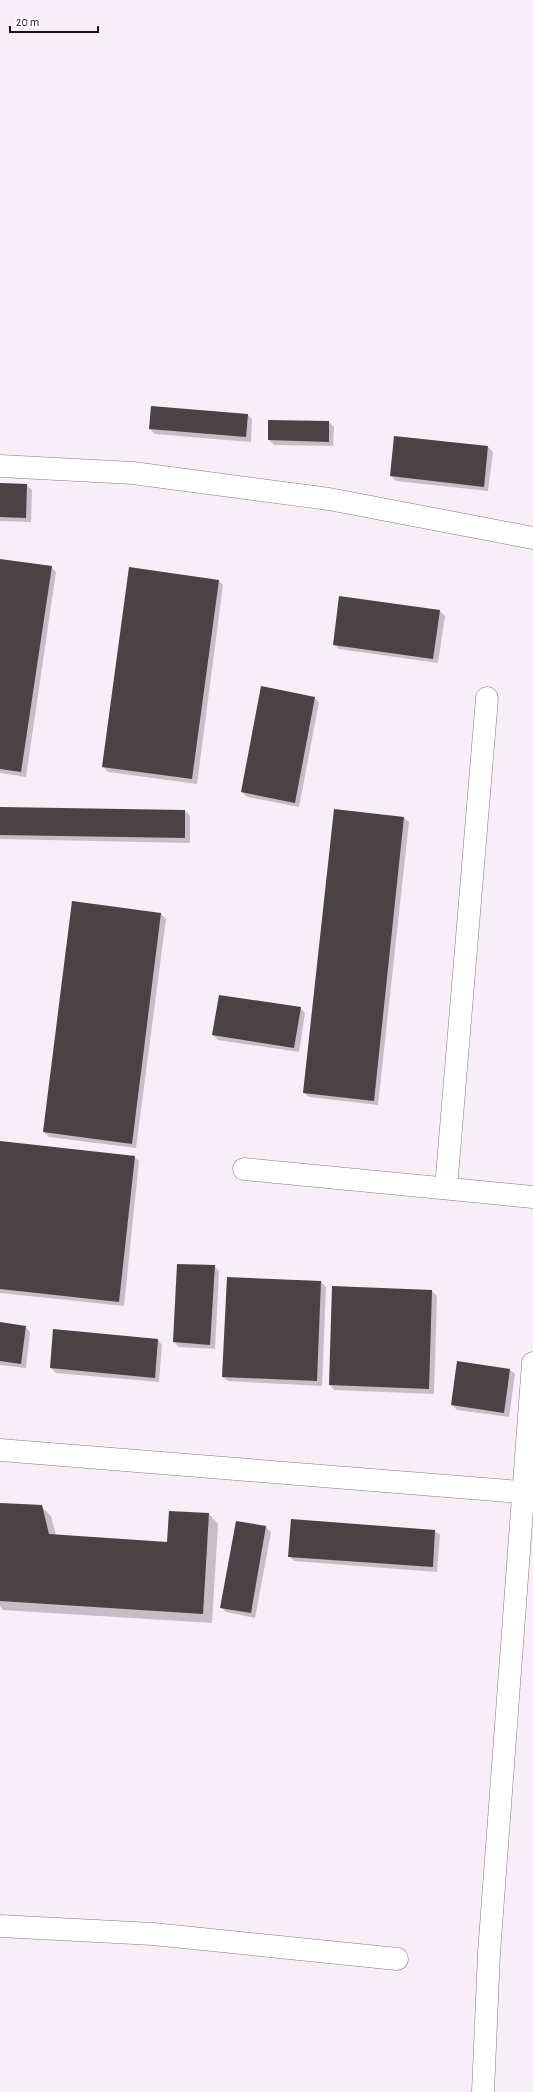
<svg xmlns="http://www.w3.org/2000/svg" width="533" height="2092" viewBox="0 0 533 2092" font-family="'Alegreya Sans',sans-serif">
  <style>
    .shadow { fill: #0003 }
    .building { fill: #4c4145 }
    .lines { fill: none; stroke-linecap: round; stroke-linejoin: round }
    .minor-casing { stroke: #817881; stroke-width: 23 }
    .minor { stroke: #fff; stroke-width: 22 }
  </style>
  <rect width="100%" height="100%" fill="#f8eef8"/>
  <g class="shadow">
    <polygon points="152,407 248,415 252,419 251,442 155,434 150,429"/>
    <polygon points="329,422 334,427 333,446 274,445 269,440"/>
    <polygon points="488,447 493,452 488,491 396,481 391,476"/>
    <polygon points="0,484 27,485 32,490 31,522 0,521"/>
    <polygon points="0,560 51,567 56,572 26,777 0,773"/>
    <polygon points="218,580 223,585 197,784 108,772 103,767"/>
    <polygon points="440,611 445,616 438,663 339,649 334,644"/>
    <polygon points="314,698 319,702 299,807 247,797 242,792"/>
    <polygon points="0,808 185,811 190,816 190,843 0,839"/>
    <polygon points="404,818 409,822 378,1105 309,1097 304,1093"/>
    <polygon points="161,914 166,919 136,1148 49,1137 44,1132"/>
    <polygon points="300,1008 305,1013 299,1052 218,1040 213,1035"/>
    <polygon points="0,1142 134,1157 139,1161 124,1306 0,1293"/>
    <polygon points="214,1266 219,1271 215,1349 179,1347 174,1342"/>
    <polygon points="321,1282 326,1287 322,1386 228,1381 223,1377"/>
    <polygon points="333,1287 432,1291 437,1296 434,1394 334,1390 330,1385"/>
    <polygon points="0,1323 25,1327 30,1332 26,1368 0,1365"/>
    <polygon points="158,1340 162,1345 159,1382 56,1373 51,1368"/>
    <polygon points="510,1370 515,1374 509,1417 457,1410 452,1405"/>
    <polygon points="0,1504 41,1506 51,1516 56,1535 168,1543 209,1514 218,1524 212,1623 3,1610 0,1606"/>
    <polygon points="237,1522 266,1527 271,1532 255,1618 226,1612 221,1607"/>
    <polygon points="435,1531 440,1535 437,1572 294,1561 289,1556"/>
  </g>
  <g class="building">
    <polygon points="151,406 248,414 246,437 149,429"/>
    <polygon points="268,420 329,421 329,442 268,440"/>
    <polygon points="394,436 488,446 484,487 390,476"/>
    <polygon points="0,483 27,484 26,518 0,517"/>
    <polygon points="0,559 52,566 21,772 0,769"/>
    <polygon points="129,567 219,580 192,779 102,767"/>
    <polygon points="339,596 440,610 433,659 333,645"/>
    <polygon points="261,686 315,697 295,803 241,792"/>
    <polygon points="0,807 185,810 185,838 0,835"/>
    <polygon points="334,809 404,817 374,1101 303,1093"/>
    <polygon points="72,901 161,913 132,1144 43,1132"/>
    <polygon points="219,995 301,1007 294,1048 212,1035"/>
    <polygon points="0,1141 135,1156 119,1302 0,1289"/>
    <polygon points="177,1264 215,1265 210,1345 173,1342"/>
    <polygon points="227,1277 321,1281 317,1381 222,1377"/>
    <polygon points="332,1286 432,1290 429,1389 329,1385"/>
    <polygon points="0,1322 26,1326 21,1364 0,1361"/>
    <polygon points="53,1329 158,1339 155,1378 50,1368"/>
    <polygon points="457,1361 510,1369 504,1413 451,1405"/>
    <polygon points="0,1503 42,1505 49,1534 167,1542 169,1511 209,1513 203,1614 0,1601"/>
    <polygon points="291,1519 435,1530 433,1567 288,1557"/>
    <polygon points="236,1521 266,1526 251,1613 220,1608"/>
  </g>
  <g class="lines">
    <defs>
      <g id="minor">
        <polyline points="0,466 133,473 329,499 533,538"/>
        <polyline points="244,1169 533,1197"/>
        <polyline points="446,1188 487,698"/>
        <polyline points="0,1450 533,1493"/>
        <polyline points="0,1926 153,1934 397,1959"/>
        <polyline points="483,2092 489,1953 533,1363"/>
      </g>
    </defs>
    <use href="#minor" class="minor-casing"/>
    <use href="#minor" class="minor"/>
  </g>
  <path d="M10 26v6h88v-6" fill="none" stroke="#171417" stroke-width="2"/>
  <text x="16" y="26" font-size="12" fill="#171417" stroke="#ffffff" stroke-width="3" paint-order="stroke">20 m</text>
</svg>
